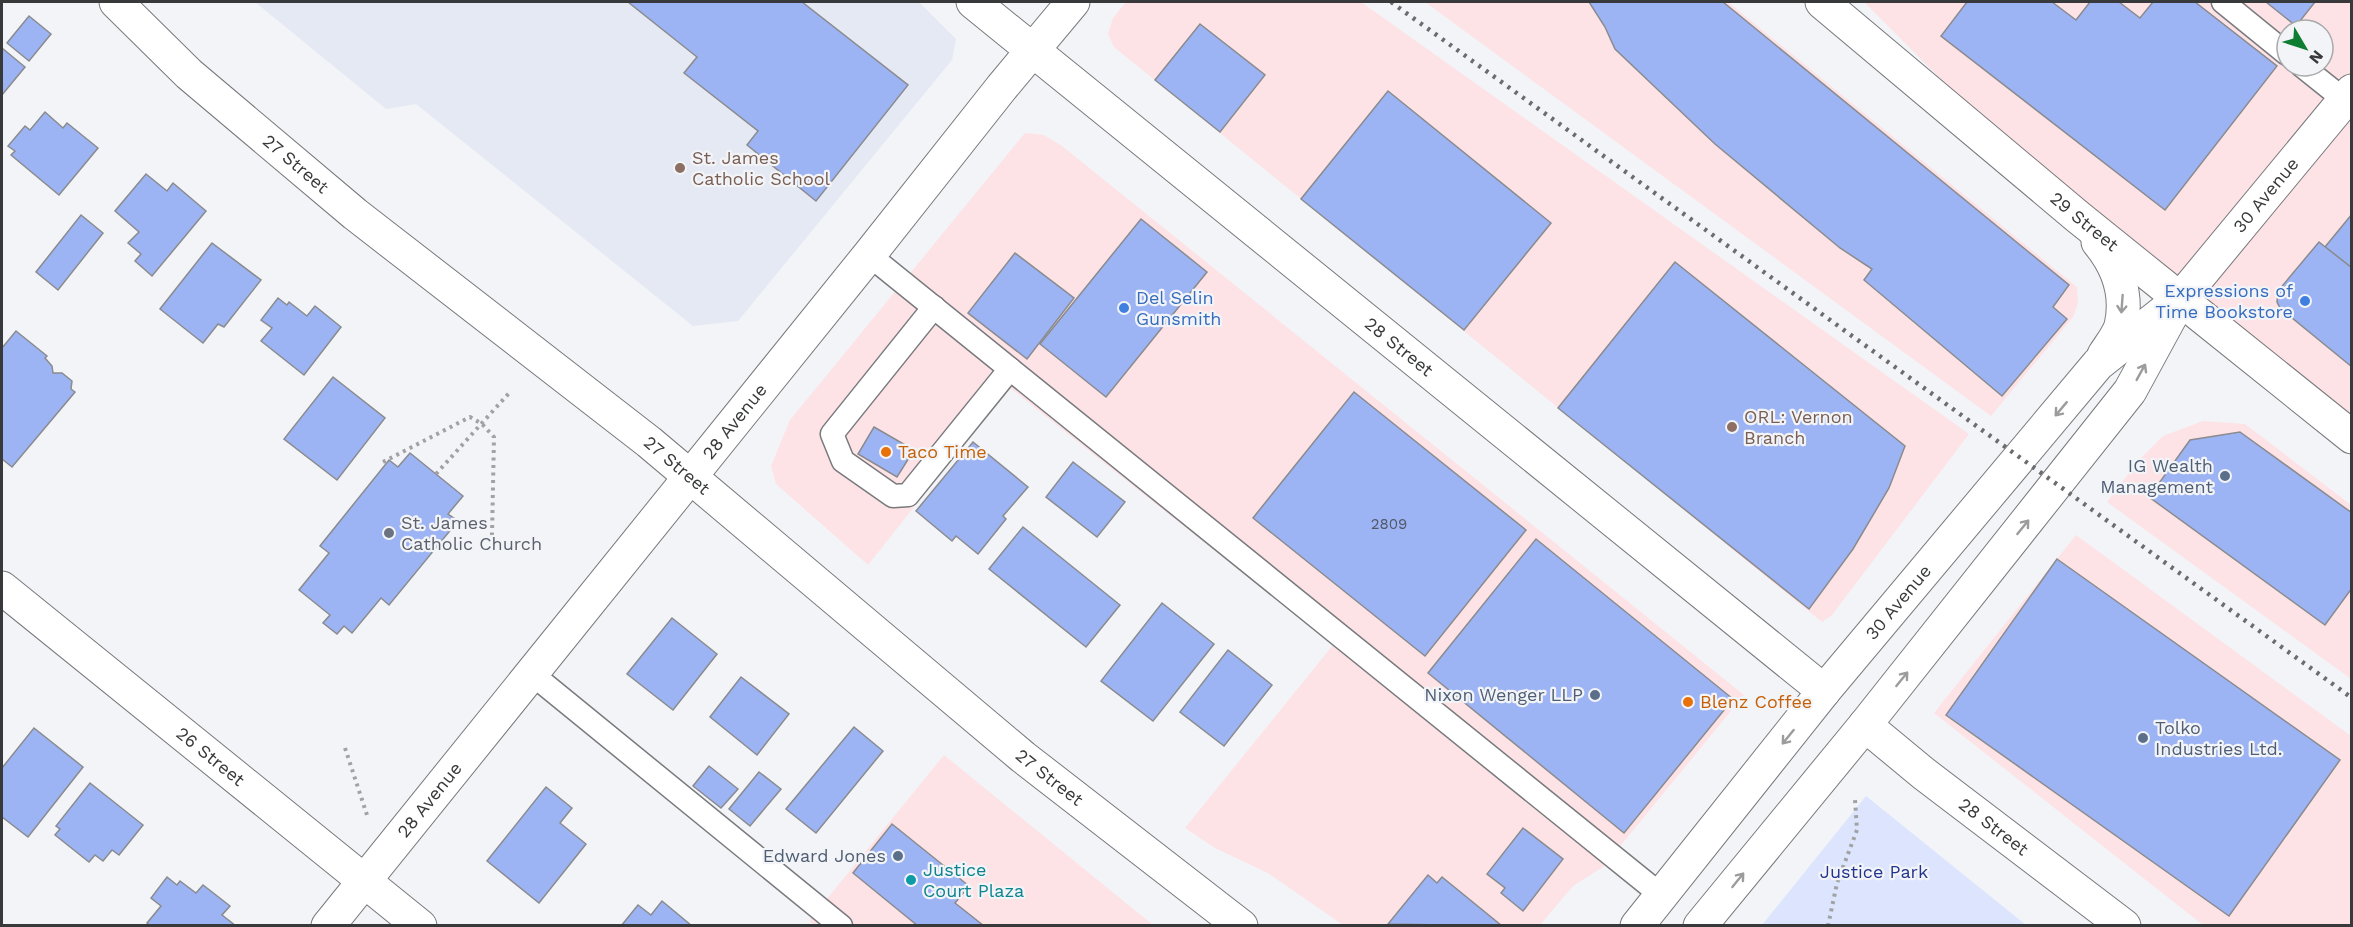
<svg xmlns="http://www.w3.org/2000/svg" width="2353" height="927" viewBox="0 0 2353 927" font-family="'Work Sans',sans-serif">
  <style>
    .commercial { fill: #fde2e6; fill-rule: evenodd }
    .built { fill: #e5e9f3 }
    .green { fill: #dce5fd }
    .building { fill: #9db4f4; stroke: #8a8b8e; stroke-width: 1.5 }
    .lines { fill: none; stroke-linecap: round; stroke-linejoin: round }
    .lane-casing { stroke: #797a7d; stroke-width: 25 }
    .street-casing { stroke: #797a7d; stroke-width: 35 }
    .secondary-casing { stroke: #797a7d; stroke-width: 35 }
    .path { stroke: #a1a2a4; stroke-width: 4; stroke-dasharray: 3 4.5; stroke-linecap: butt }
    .lane { stroke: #fff; stroke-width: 22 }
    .street { stroke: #fff; stroke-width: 33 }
    .secondary { stroke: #fff; stroke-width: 33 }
    .rail { stroke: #6b6c6d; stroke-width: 4.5; stroke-dasharray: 3 6; stroke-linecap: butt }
    .oneway { stroke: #9c9c9c }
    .education-dot { fill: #8d6e63; stroke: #f3f4f7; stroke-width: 2 }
    .shop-dot { fill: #3f7fe0; stroke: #f3f4f7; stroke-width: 2 }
    .food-dot { fill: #e8710a; stroke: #f3f4f7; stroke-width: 2 }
    .service-dot { fill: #5c6f8a; stroke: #f3f4f7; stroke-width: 2 }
    .worship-dot { fill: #6b7280; stroke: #f3f4f7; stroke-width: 2 }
    .culture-dot { fill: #0f9aa8; stroke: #f3f4f7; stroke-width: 2 }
    .labels { text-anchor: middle; stroke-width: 4.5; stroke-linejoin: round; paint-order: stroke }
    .number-label { font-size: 15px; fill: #515868 }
    .education-label { font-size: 18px; fill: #785e54; stroke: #f3f4f7; text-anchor: start }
    .street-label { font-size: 18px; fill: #38393a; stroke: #f3f4f7 }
    .shop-label { font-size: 18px; fill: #366cbe; stroke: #f3f4f7; text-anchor: end }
    .food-label { font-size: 18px; fill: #c56008; stroke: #f3f4f7; text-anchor: start }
    .service-label { font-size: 18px; fill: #4e5e75; stroke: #f3f4f7; text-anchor: end }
    .worship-label { font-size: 18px; fill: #5b616d; stroke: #f3f4f7; text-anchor: start }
    .culture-label { font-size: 18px; fill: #0d838f; stroke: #f3f4f7; text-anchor: start }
    .park-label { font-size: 18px; fill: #22348d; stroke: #f3f4f7 }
  </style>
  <rect width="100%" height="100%" fill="#f3f4f7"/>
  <g class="commercial">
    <polygon points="1126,2 1361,2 1969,434 1832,615 1822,622 1114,47 1108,34 1113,18"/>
    <polygon points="1425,2 1728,2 2077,287 2078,303 2073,317 1991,416"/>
    <path d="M1864,2H2351V437L2078,217ZM2287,30H2323V66H2287Z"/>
    <polygon points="1025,133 1044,135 1062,146 1744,695 1603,867 1573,886 1540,925 1343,925 1268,873 1215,848 1185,828 1333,645 1009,387 868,565 776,484 771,466 790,420"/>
    <polygon points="2203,421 2245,424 2351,505 2351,679 2107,502 2139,460 2163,436"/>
    <polygon points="2076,535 2351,736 2351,925 2203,925 1934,713"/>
    <polygon points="944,755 1153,925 815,926 809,921"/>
  </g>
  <polygon class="built" points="255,2 919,2 956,39 952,60 738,321 693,326 416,104 386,109"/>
  <polygon class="green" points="1866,796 2026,925 1762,925"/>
  <g class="building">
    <polygon points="628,2 802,2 908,85 816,201 747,145 758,131 684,73 697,57"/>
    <polygon points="1589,2 1723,2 2069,285 2053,307 2067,319 2002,396 1864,280 1872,269 1840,248 1715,144 1615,49 1605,27"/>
    <polygon points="1967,2 2052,2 2076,20 2090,2 2119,2 2140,18 2153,2 2195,2 2277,66 2165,210 1941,36"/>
    <polygon points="2266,2 2315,2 2296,26"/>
    <polygon points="29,16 51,34 29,61 7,43"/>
    <polygon points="1200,24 1265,75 1220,132 1155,80"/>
    <polygon points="2,48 25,67 2,95"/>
    <polygon points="1388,91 1551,223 1464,330 1301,199"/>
    <polygon points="45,112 63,128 67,123 98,148 59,195 11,155 15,151 8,146 25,126 30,130"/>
    <polygon points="146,174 167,191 173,183 206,211 152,276 135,261 141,254 128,243 139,232 115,211"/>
    <polygon points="2352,214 2352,268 2325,247"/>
    <polygon points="81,215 103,233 58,290 36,272"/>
    <polygon points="1141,219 1207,272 1106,397 1040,344"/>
    <polygon points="2319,242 2352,268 2352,367 2280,308 2277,302 2278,291"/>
    <polygon points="212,243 261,280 224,327 218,324 203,343 160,309"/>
    <polygon points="1015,253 1074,298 1027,359 968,313"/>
    <polygon points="1675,262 1905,446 1889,488 1853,549 1809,609 1558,408"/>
    <polygon points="278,298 287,305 289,302 307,316 315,306 341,327 304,375 261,341 272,328 261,320"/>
    <polygon points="16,331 47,356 45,358 52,366 53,373 62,373 72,381 71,389 75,392 12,467 2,459 2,348"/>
    <polygon points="333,377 385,418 337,480 284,439"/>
    <polygon points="1354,392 1526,530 1425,656 1253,518"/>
    <polygon points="874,427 914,450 897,477 858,454"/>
    <polygon points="2240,432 2352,513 2352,588 2325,625 2149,497 2190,440"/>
    <polygon points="973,442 1028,487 1003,516 1006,519 978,554 956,536 952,541 916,511"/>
    <polygon points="410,453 463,496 448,514 458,521 389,605 381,598 352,633 344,626 337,634 323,623 330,615 299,590 329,553 320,546 389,460 398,467"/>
    <polygon points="1073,462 1125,502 1097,537 1046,497"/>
    <polygon points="1023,527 1120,605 1086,647 989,569"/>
    <polygon points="1536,539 1733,699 1624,833 1428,673"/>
    <polygon points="2057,559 2340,760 2229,916 1946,715"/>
    <polygon points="1162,603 1214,644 1153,721 1101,681"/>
    <polygon points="672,618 717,654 673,710 627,674"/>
    <polygon points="1228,650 1272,685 1224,746 1180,712"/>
    <polygon points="741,677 789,714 757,755 710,717"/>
    <polygon points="854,727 883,751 816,833 786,809"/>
    <polygon points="34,728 83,767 28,837 2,817 2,768"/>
    <polygon points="709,766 738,789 721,808 693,786"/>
    <polygon points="759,772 781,789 750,826 729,809"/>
    <polygon points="90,783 143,825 119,855 112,850 103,861 95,855 89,862 55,835 60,829 56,826"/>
    <polygon points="546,787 572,808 560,823 586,844 539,903 487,861"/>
    <polygon points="892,824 969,886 955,903 984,926 918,926 853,873"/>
    <polygon points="1523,828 1563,859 1523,911 1501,893 1505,888 1487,874"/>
    <polygon points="1428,875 1437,883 1442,877 1502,926 1388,924"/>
    <polygon points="167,877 177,885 180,881 196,893 203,885 230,906 222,915 236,926 150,926 147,923 161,906 151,898"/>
    <polygon points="662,901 692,926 621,926 638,905 651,915"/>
  </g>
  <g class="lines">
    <defs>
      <g id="lane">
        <polyline points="2223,2 2287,54"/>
        <polyline points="2302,66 2352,106"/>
        <polyline points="869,255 1661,895"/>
        <polyline points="934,307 832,434 843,461 893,496 908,495 1010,369"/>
        <polyline points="532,674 841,926"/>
      </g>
      <g id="street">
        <path id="s1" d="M973,2L1824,691"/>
        <polyline points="2180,299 2352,437"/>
        <path id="s2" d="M2,588L420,926"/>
        <path id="s3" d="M1865,725L1923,773L2124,926"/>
        <path id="s4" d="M328,926L869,255L1002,87L1073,2"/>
      </g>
      <g id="secondary">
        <path id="s5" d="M116,2L189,74L355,214L649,442L1023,757L1241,926"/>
        <path id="s6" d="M1822,2L2078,217L2180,299"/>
        <path d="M2098,242C2118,266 2128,295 2121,326C2118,336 2109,347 2104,355"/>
        <path id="s7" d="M1637,926L1824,691L2098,364L2170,307"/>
        <path id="s8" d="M1700,926L1865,725L2130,391L2180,299L2352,91"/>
      </g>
    </defs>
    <use href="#lane" class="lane-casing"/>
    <use href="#street" class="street-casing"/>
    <use href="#secondary" class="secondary-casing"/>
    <g class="path">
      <polyline points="383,462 470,417 482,424 494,437 492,535"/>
      <polyline points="436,474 510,392"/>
      <polyline points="345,748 367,815"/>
      <polyline points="1828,926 1837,883 1857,830 1855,800"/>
    </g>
    <use href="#lane" class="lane"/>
    <use href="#street" class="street"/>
    <use href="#secondary" class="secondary"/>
    <polyline class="rail" points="1391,2 2352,698"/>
  </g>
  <defs><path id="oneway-shaft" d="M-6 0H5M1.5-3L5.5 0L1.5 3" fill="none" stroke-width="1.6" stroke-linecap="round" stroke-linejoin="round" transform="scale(1.5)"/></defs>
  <g class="oneway">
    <use href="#oneway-shaft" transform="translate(2122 304) rotate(94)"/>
    <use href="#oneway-shaft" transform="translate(2141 372) rotate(-61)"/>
    <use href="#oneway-shaft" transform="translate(2061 409) rotate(130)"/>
    <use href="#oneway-shaft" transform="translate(2023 527) rotate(-51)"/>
    <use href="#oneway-shaft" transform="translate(1902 679) rotate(-51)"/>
    <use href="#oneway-shaft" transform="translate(1788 737) rotate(129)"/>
    <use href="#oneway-shaft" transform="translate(1738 880) rotate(-51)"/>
  </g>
  <g class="education-dot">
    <circle cx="680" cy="168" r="6"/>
    <circle cx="1732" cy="427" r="6"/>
  </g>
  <g class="shop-dot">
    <circle cx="2305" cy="301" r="6"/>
    <circle cx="1124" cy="308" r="6"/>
  </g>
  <g class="food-dot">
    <circle cx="886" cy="452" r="6"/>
    <circle cx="1688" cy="702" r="6"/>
  </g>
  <g class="service-dot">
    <circle cx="2225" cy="476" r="6"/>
    <circle cx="1595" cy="695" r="6"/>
    <circle cx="2143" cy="738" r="6"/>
    <circle cx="898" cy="856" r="6"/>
  </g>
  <circle class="worship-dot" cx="389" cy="533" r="6"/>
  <circle class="culture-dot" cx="911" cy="880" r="6"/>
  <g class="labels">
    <g class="number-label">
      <text x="1389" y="529">2809</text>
    </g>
    <g class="education-label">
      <text x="692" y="164">St. James<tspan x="692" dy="21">Catholic School</tspan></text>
      <text x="1744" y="423">ORL: Vernon<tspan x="1744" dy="21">Branch</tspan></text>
    </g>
    <g class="street-label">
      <text dy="6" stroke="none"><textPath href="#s5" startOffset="242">27 Street</textPath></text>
      <text dy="6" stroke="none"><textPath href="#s8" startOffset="926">30 Avenue</textPath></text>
      <text dy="6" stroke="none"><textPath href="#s6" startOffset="342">29 Street</textPath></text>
      <text dy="6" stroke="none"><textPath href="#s1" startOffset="548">28 Street</textPath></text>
      <text dy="6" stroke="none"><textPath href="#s4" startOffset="648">28 Avenue</textPath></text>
      <text dy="6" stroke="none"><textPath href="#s5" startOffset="728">27 Street</textPath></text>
      <text dy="6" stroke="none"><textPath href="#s7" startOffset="416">30 Avenue</textPath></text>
      <text dy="6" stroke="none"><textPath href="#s2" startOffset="268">26 Street</textPath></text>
      <text dy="6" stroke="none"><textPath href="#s5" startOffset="1214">27 Street</textPath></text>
      <text dy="6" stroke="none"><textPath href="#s4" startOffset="162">28 Avenue</textPath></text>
      <text dy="6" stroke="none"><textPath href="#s3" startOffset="164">28 Street</textPath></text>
    </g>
    <g class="shop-label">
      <text x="2293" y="297">Expressions of<tspan x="2293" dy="21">Time Bookstore</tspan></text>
      <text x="1136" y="304" text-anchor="start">Del Selin<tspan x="1136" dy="21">Gunsmith</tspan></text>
    </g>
    <g class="food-label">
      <text x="898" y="458">Taco Time</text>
      <text x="1700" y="708">Blenz Coffee</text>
    </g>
    <g class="service-label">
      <text x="2213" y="472">IG Wealth<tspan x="2213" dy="21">Management</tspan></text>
      <text x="1583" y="701">Nixon Wenger LLP</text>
      <text x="2155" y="734" text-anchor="start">Tolko<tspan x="2155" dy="21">Industries Ltd.</tspan></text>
      <text x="886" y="862">Edward Jones</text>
    </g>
    <g class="worship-label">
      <text x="401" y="529">St. James<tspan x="401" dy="21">Catholic Church</tspan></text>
    </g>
    <g class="culture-label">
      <text x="923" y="876">Justice<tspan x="923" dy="21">Court Plaza</tspan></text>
    </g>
    <g class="park-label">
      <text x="1874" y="878">Justice Park</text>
    </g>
  </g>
  <rect width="2353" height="927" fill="none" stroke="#38393a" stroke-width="6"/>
  <g transform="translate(2305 48) rotate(129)"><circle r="28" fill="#f3f4f7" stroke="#a8a9ab" stroke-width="1.5"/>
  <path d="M0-4.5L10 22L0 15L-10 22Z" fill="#0f7d32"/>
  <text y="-9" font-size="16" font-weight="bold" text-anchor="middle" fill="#38393a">N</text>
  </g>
</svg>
